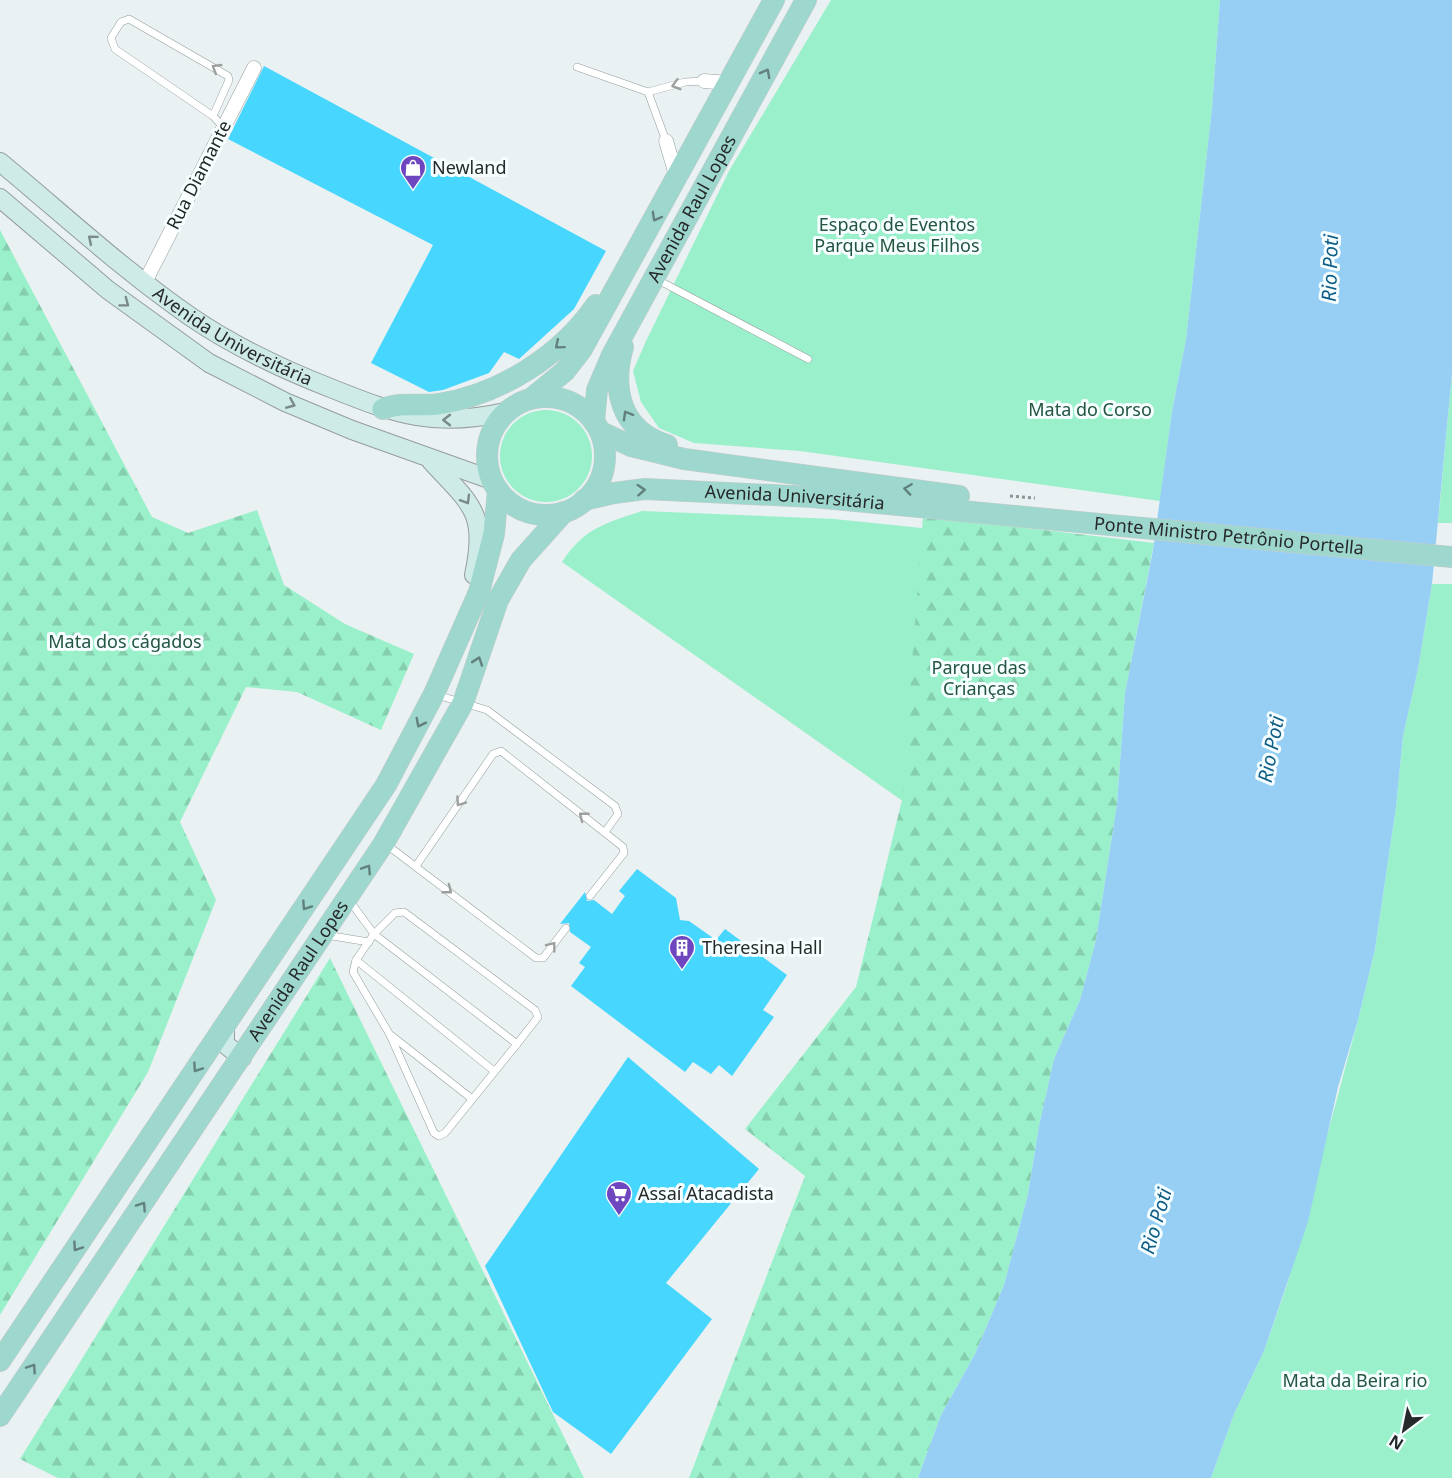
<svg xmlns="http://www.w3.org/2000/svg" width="1452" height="1478" viewBox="0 0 1452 1478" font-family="'Noto Sans',sans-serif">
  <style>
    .green { fill: #9af0ca }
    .forest { fill: url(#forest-firs) }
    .water { fill: #97cff4 }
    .building { fill: #47d6fd }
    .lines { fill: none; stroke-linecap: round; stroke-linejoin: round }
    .lane-casing { stroke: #959d9d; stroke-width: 8 }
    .street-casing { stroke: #959d9d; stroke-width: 15 }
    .secondary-casing { stroke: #959d9d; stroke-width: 20 }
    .primary-casing { stroke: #cbcccc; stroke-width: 22 }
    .path { stroke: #8f9495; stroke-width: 3; stroke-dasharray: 3 3; stroke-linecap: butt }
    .lane { stroke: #fff; stroke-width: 7 }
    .street { stroke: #fff; stroke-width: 14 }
    .secondary { stroke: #ceebe7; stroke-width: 18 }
    .primary { stroke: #9ed7ce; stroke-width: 21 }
    .oneway { stroke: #9d9f9f }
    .oneway2 { stroke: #62807c }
    .oneway3 { stroke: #7a8a88 }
    .labels { text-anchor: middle; stroke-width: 6; stroke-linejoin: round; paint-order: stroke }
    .poi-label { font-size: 18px; fill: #262929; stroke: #f6feff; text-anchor: start }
    .street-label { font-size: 18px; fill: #262929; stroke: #f6feff }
    .park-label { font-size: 18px; fill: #235541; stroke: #f6feff }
    .water-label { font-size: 20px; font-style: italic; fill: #0f5e86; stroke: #f6feff }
  </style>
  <defs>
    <pattern id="forest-firs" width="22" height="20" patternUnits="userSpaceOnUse" patternTransform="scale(1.5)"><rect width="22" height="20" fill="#9af0ca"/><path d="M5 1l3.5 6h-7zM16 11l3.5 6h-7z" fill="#85ceae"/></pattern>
  </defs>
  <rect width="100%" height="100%" fill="#e9f1f2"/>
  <g class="green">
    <polygon points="831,0 1220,0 1212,108 1186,340 1172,411 1160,501 800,451 694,443 659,428 641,402 633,371 646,341 729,171"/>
    <polygon points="1452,373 1452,523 1438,523"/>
    <circle cx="546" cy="456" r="46"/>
    <path d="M642,511L834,519L1009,537L944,830L562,562C584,528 606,523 642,511Z"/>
    <polygon points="1432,584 1452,584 1452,1478 1211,1478 1234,1414 1264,1351 1288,1282 1358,1020 1375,949 1396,807 1403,736 1418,669"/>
  </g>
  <g class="forest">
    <polygon points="0,230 152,517 188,533 257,510 284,585 345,624 414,654 381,730 297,692 246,687 180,822 216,900 148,1072 0,1315"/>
    <polygon points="923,516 1154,543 1125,693 1117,804 1096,940 1080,1000 1054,1059 1039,1126 1028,1194 1004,1285 975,1354 941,1415 918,1478 689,1478 805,1176 745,1129 856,987 902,800"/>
    <polygon points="330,958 584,1478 58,1478 20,1459"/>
  </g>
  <polygon class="water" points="1220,0 1452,0 1452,373 1432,584 1418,669 1403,736 1396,807 1375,949 1358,1020 1338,1087 1308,1222 1264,1351 1234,1414 1211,1478 918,1478 941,1415 975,1354 1004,1285 1028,1194 1039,1126 1054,1059 1080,1000 1096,940 1117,804 1125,693 1153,550 1172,411 1186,340 1212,108"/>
  <g class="building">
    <polygon points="264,66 606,251 574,309 519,359 504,352 489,373 443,390 429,392 371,363 433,245 228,139"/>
    <polygon points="637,869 676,898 680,920 689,921 716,940 725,929 787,975 763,1010 774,1017 732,1076 719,1065 711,1074 693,1062 685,1072 571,986 585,967 579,963 591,947 570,932 569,923 560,924 585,892 587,901 594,900 612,914 625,896 619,891"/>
    <polygon points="628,1057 759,1169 666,1283 712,1319 611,1454 553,1412 485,1266"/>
  </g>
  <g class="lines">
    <defs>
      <g id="lane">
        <polyline points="577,67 648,92 685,82 704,81"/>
        <polyline points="648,92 666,141"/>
        <polyline points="213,116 229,80 228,76 129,19 121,22 111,38 115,49 213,116 223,127"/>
        <polyline points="656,279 808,359"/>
        <polyline points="437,695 487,710 615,806 618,814 605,832"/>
        <polyline points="387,845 536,958 543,958 566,928"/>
        <polyline points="416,866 493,754 501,751 623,847 624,853 590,896"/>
        <polyline points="349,900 374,934 395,913 404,912 535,1010 538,1017 517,1044"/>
        <polygon points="374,934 517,1044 445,1133 439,1136 434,1133 390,1035 353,972 356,960"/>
        <polyline points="326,935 369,942"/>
        <polyline points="356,960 494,1071"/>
        <polyline points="392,1036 472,1099"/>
      </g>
      <g id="street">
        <polyline points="704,81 729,83"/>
        <polyline points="666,141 677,178"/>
        <polyline points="145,282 254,68"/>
      </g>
      <g id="secondary">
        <path id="s1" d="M0,162C63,214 124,271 191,317C235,347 284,370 333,389C398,415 435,428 505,412"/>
        <polyline points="0,198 108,290 209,363 285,402 352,430 492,480"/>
        <path d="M431,461C470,504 488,511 474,575"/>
        <polyline points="225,1027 225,1044 242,1058"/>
      </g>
      <g id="primary">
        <path d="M623,347C611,390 621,431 667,445"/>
        <circle cx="546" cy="456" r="59"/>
        <polyline points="532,398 565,371 582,349 774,0"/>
        <path d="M383,409C401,401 419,407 438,404C499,395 561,356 596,305"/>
        <path id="s2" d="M594,422L597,390L612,355L806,0"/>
        <polyline points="601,432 631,446 684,459 959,496"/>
        <path id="s3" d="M584,500L614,493L645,489L812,497L1452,557"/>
        <polyline points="0,1361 386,785 434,694 479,592 494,534 498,490"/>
        <path id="s4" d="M0,1416L384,843L463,703L498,600L521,560L564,512"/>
      </g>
    </defs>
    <use href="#lane" class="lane-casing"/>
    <use href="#street" class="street-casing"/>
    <use href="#secondary" class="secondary-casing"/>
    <use href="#primary" class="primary-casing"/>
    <polyline class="path" points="1010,496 1035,498"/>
    <use href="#lane" class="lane"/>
    <use href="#street" class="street"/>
    <use href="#secondary" class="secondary"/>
    <use href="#primary" class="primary"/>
  </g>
  <defs><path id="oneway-chevron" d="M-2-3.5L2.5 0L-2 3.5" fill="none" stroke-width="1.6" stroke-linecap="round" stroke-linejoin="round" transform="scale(1.5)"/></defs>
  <g class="oneway">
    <use href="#oneway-chevron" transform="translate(216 68) rotate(-149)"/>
    <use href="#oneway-chevron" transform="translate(676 85) rotate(164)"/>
    <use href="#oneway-chevron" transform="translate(460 802) rotate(125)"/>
    <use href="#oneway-chevron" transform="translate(583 816) rotate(-142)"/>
    <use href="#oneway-chevron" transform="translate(448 890) rotate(38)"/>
    <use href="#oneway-chevron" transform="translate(552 946) rotate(-52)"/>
  </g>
  <g class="oneway2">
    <use href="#oneway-chevron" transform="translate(766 73) rotate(-62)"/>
    <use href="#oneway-chevron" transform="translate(656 217) rotate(119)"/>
    <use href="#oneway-chevron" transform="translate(559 345) rotate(140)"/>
    <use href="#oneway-chevron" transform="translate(627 415) rotate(-120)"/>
    <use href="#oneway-chevron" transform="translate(908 489) rotate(-172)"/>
    <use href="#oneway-chevron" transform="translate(641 490) rotate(-4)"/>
    <use href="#oneway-chevron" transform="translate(478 661) rotate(-71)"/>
    <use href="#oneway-chevron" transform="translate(420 723) rotate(117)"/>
    <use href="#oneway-chevron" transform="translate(367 869) rotate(-57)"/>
    <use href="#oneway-chevron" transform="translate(306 906) rotate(124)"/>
    <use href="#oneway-chevron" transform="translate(197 1068) rotate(124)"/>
    <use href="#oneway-chevron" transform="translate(142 1206) rotate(-56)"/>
    <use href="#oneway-chevron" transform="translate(77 1247) rotate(124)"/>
    <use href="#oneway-chevron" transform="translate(32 1368) rotate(-56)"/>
  </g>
  <g class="oneway3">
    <use href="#oneway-chevron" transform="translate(92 239) rotate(-140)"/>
    <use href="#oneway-chevron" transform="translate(125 303) rotate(37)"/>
    <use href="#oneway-chevron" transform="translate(291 404) rotate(23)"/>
    <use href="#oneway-chevron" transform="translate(447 420) rotate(180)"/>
    <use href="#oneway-chevron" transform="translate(466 500) rotate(59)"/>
  </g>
  <defs>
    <symbol id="shop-pin" viewBox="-11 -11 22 30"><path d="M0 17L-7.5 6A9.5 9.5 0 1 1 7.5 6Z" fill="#6e47c0" stroke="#f6feff"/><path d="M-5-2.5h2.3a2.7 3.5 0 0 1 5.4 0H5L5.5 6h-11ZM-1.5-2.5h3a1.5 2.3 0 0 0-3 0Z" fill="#fff"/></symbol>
    <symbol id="building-pin" viewBox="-11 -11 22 30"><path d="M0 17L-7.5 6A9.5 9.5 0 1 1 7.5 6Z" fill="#6e47c0" stroke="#f6feff"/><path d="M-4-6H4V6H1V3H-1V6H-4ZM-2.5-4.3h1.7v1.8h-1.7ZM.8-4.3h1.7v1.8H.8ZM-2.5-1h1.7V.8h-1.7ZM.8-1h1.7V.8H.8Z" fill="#fff"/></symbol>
    <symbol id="supermarket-pin" viewBox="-11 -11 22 30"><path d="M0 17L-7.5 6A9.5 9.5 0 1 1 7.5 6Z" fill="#6e47c0" stroke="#f6feff"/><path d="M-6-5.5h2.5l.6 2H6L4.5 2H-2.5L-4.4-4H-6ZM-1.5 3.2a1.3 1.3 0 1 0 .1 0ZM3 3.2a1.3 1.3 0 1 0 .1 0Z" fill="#fff"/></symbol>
  </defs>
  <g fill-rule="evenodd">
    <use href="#shop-pin" x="398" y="153" width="30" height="40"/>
    <use href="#building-pin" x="667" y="933" width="30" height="40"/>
    <use href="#supermarket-pin" x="604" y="1179" width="30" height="40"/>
  </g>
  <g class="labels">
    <g class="poi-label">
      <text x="432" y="174">Newland</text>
      <text x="702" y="954">Theresina Hall</text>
      <text x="638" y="1200">Assaí Atacadista</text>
    </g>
    <g class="street-label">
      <text transform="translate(199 175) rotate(-63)" y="6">Rua Diamante</text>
      <text dy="6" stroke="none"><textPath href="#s2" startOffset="237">Avenida Raul Lopes</textPath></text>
      <text dy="6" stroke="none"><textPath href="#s1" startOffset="292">Avenida Universitária</textPath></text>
      <text dy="6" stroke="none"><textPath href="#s3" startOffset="212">Avenida Universitária</textPath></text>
      <text dy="6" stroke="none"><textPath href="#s3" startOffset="648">Ponte Ministro Petrônio Portella</textPath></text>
      <text dy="6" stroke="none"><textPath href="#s4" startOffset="536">Avenida Raul Lopes</textPath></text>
    </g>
    <g class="park-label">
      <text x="897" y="231">Espaço de Eventos<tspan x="897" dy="21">Parque Meus Filhos</tspan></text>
      <text x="1090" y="416">Mata do Corso</text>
      <text x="125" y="648">Mata dos cágados</text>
      <text x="979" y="674">Parque das<tspan x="979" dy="21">Crianças</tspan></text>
      <text x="1355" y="1387">Mata da Beira rio</text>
    </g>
    <g class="water-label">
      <text transform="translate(1330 268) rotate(-88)" y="7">Rio Poti</text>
      <text transform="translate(1271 749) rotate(-79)" y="7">Rio Poti</text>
      <text transform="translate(1156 1221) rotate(-74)" y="7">Rio Poti</text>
    </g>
  </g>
  <g transform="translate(1404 1430) rotate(212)" stroke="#f6feff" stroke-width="4.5" paint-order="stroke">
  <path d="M0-4.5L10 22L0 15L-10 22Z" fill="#262929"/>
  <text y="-9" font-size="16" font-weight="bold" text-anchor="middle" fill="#262929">N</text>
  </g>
</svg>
